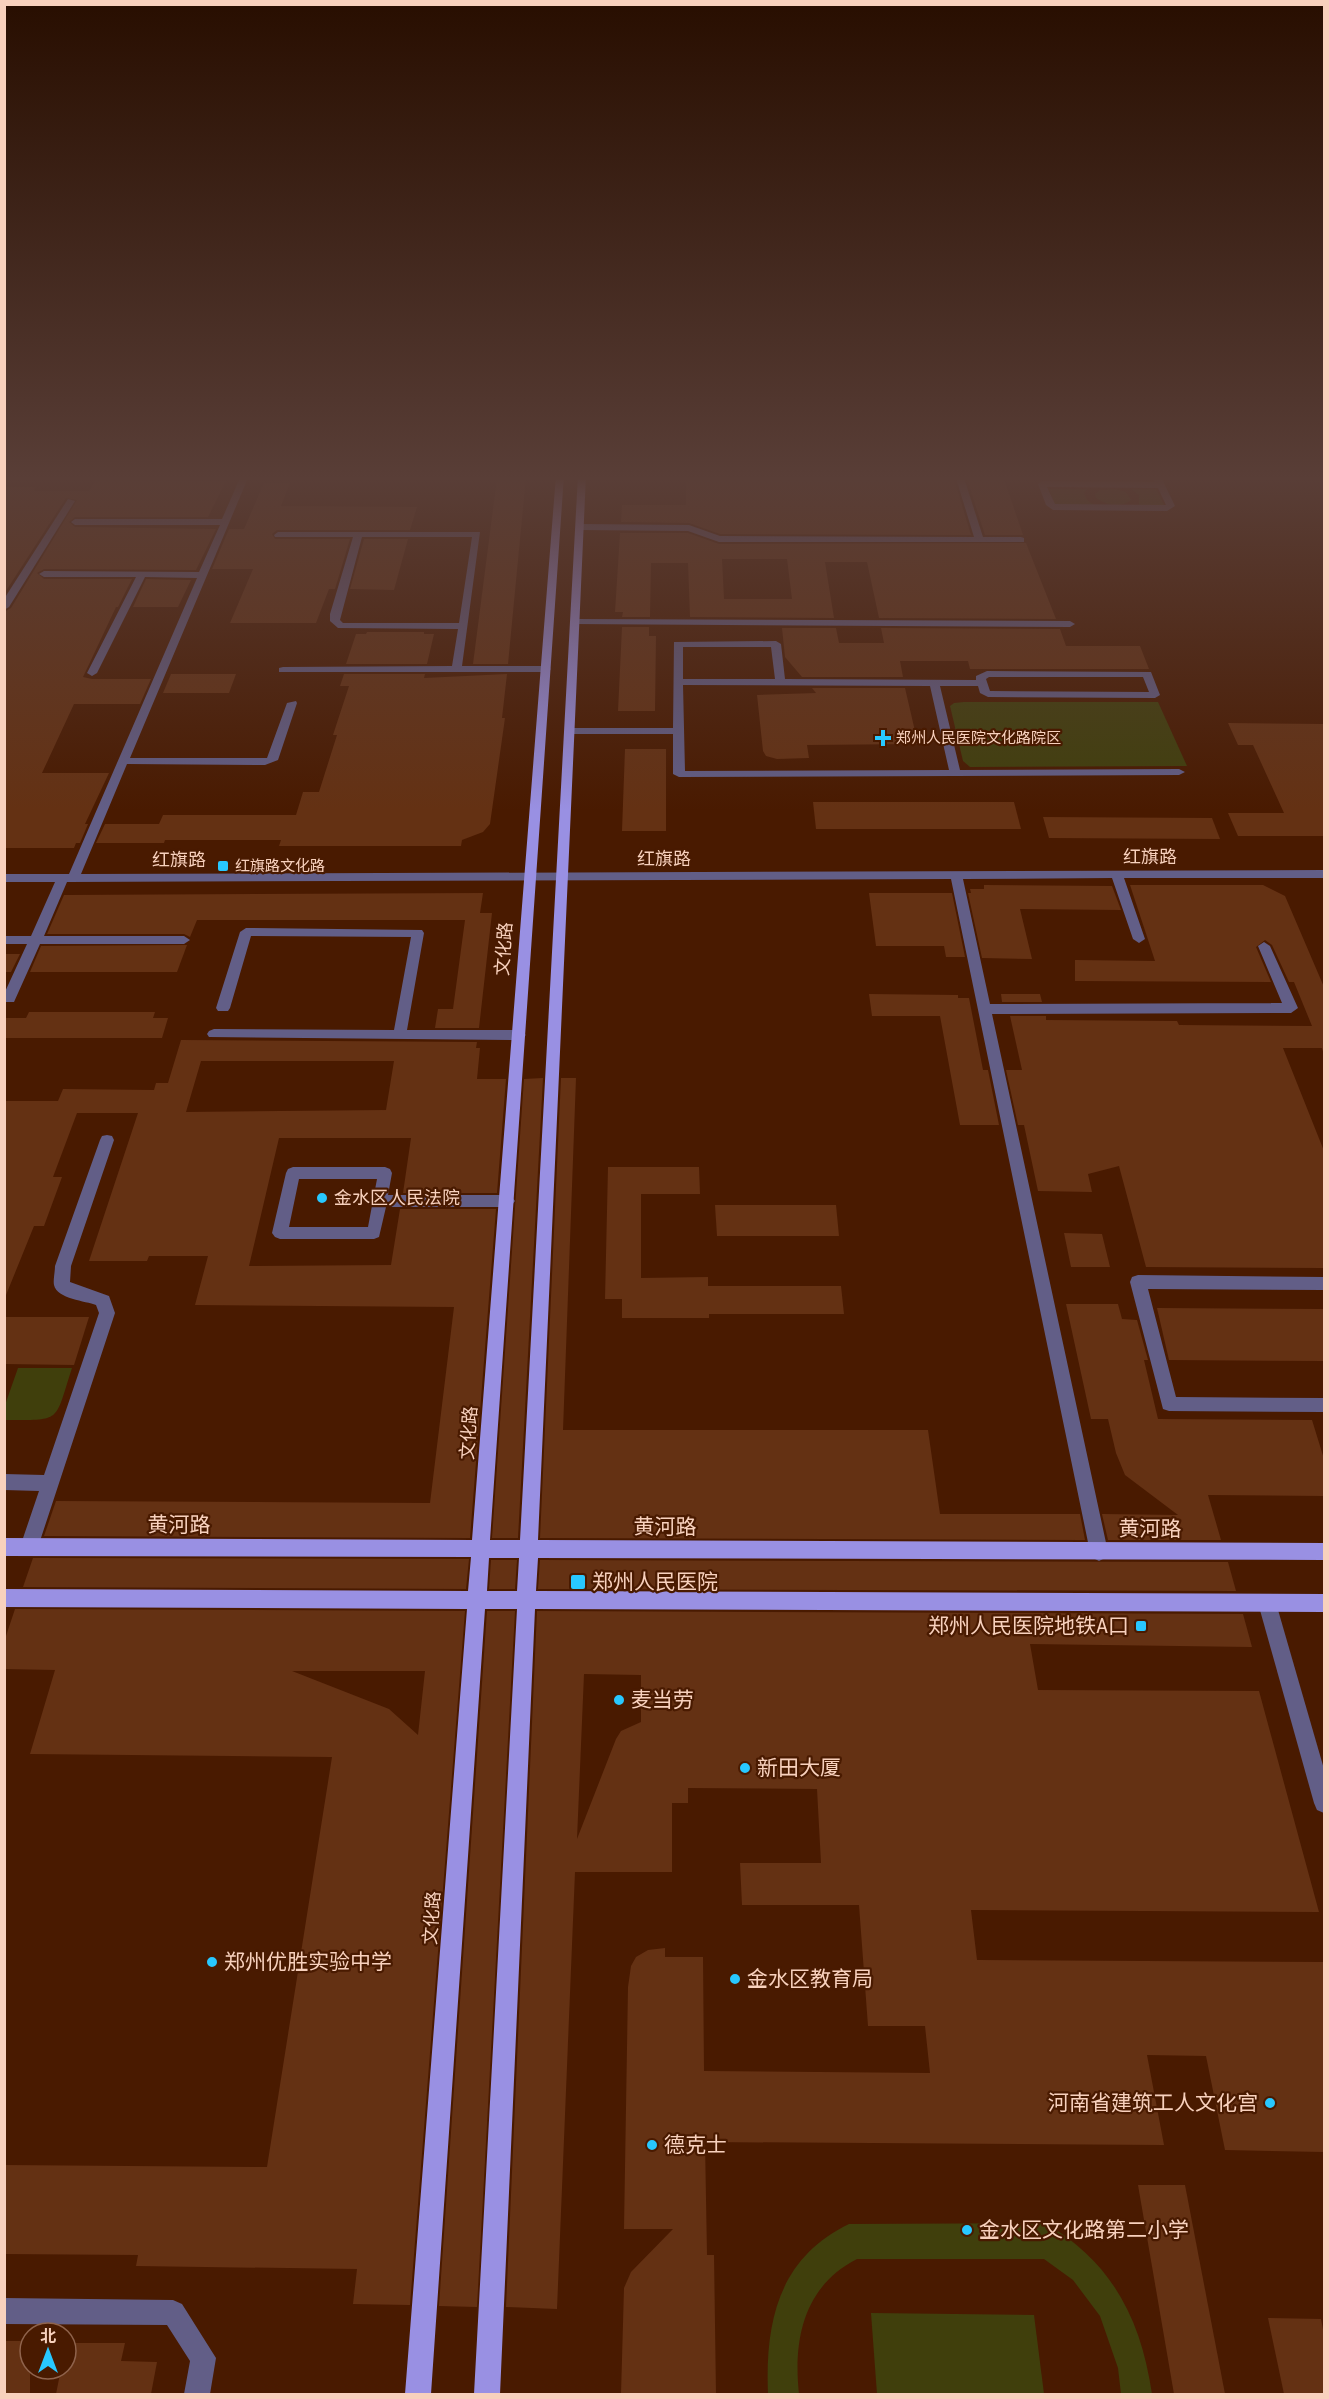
<svg xmlns="http://www.w3.org/2000/svg" width="1329" height="2399" viewBox="0 0 1329 2399" font-family="'Roboto Condensed','Noto Sans SC',sans-serif">
  <style>
    .green { fill: #403f0c }
    .building { fill: #643113; fill-rule: evenodd }
    .lines { fill: none; stroke-linecap: round; stroke-linejoin: round }
    .minor { fill: #625e87; fill-rule: evenodd }
    .major { fill: #9990e3; fill-rule: evenodd }
    .poi-dot { fill: #28c8ff; stroke: #491a00; stroke-width: 2 }
    .labels { text-anchor: middle; stroke-width: 4.5; stroke-linejoin: round; paint-order: stroke }
    .far-poi-label { font-size: 15px; fill: #f8d1bd; stroke: #491a00; text-anchor: start }
    .street-label { font-size: 18px; fill: #f8d1bd; stroke: #491a00 }
    .poi-label { font-size: 18px; fill: #f8d1bd; stroke: #491a00; text-anchor: start }
    .near-street-label { font-size: 21px; fill: #f8d1bd; stroke: #491a00 }
    .near-poi-label { font-size: 21px; fill: #f8d1bd; stroke: #491a00; text-anchor: start }
  </style>
  <rect width="100%" height="100%" fill="#491a00"/>
  <g class="green">
    <polygon points="1049,489 1087,489 1084,493 1087,500 1094,505 1055,505"/>
    <path d="M1116,489L1126,492L1131,500C1121,508 1106,505 1096,498L1095,494L1100,490Z"/>
    <polygon points="1131,489 1156,489 1164,505 1139,505 1139,495"/>
    <polygon points="964,702 1158,702 1187,766 970,767 963,761 950,706 954,703"/>
    <path d="M18,1368H72C54,1423 63,1420 5,1420V1405Z"/>
    <path d="M1045,2223C1112,2262 1141,2319 1152,2394H1121L1118,2368L1100,2316L1073,2280L1044,2259H857C804,2286 793,2339 799,2394H768C765,2321 779,2258 849,2224Z"/>
    <polygon points="871,2313 1034,2315 1044,2394 877,2394"/>
  </g>
  <g class="building">
    <polygon points="526,477 508,664 473,664 497,478"/>
    <polygon points="686,478 954,479 971,535 720,534 689,523 621,522 622,505 686,505"/>
    <polygon points="967,479 1004,479 1023,535 985,535"/>
    <polygon points="96,480 226,481 208,517 75,517 69,522 75,527 216,529 196,570 44,569 37,573 44,579 132,579 118,607 116,607 83,677 92,679 151,679 140,704 74,704 42,773 109,773 85,824 88,824 80,843 76,843 74,848 4,848 4,612 11,608 77,500 66,498 4,594 4,487 36,487 34,491 89,491"/>
    <polygon points="264,483 290,483 281,506 417,507 410,530 277,530 272,534 275,539 350,539 335,589 329,589 316,623 230,623 253,569 212,569 229,529 244,529"/>
    <path d="M620,533H688L719,544L1026,543L1056,619L879,618L867,562H825L834,618L690,617L688,563H651L650,617H622L623,612H615ZM722,559H787L792,599H724Z"/>
    <polygon points="364,539 408,539 394,590 350,589"/>
    <polygon points="146,579 191,580 178,607 133,607"/>
    <polygon points="622,627 649,627 649,636 656,636 655,711 618,711"/>
    <polygon points="782,628 836,628 839,643 884,643 881,628 1060,629 1066,646 1140,646 1149,669 970,669 968,661 900,661 903,677 802,677 785,657"/>
    <polygon points="367,632 424,632 424,634 434,634 427,664 346,664 356,634 366,634"/>
    <polygon points="171,674 236,674 229,693 163,693"/>
    <polygon points="344,674 425,674 424,678 507,674 502,718 505,718 490,824 483,832 462,840 461,846 279,846 281,840 165,840 164,843 96,843 105,824 159,824 163,815 296,815 303,792 319,792 337,735 333,735 349,686 340,686"/>
    <polygon points="812,688 905,688 918,744 807,745 809,758 777,759 766,756 763,751 757,695 816,693"/>
    <polygon points="1228,723 1324,724 1324,836 1238,836 1228,813 1284,813 1253,745 1238,745"/>
    <polygon points="625,749 666,749 666,831 622,831"/>
    <polygon points="813,802 1014,802 1021,829 816,829"/>
    <polygon points="1043,817 1212,818 1220,839 1049,838"/>
    <polygon points="984,885 1112,886 1121,910 1020,909 1032,959 982,958 968,893 971,893 970,889 984,889"/>
    <polygon points="1130,885 1263,885 1285,896 1324,987 1324,1055 1322,1048 1283,1048 1324,1151 1324,1268 1146,1267 1119,1166 1088,1174 1092,1192 1038,1191 1024,1125 1018,1125 1006,1070 1022,1070 1010,1016 1046,1016 1046,1020 1177,1021 1179,1025 1312,1026 1294,982 1289,982 1272,945 1265,940 1256,947 1271,982 1075,981 1075,960 1155,961"/>
    <polygon points="483,893 480,913 492,913 479,1028 435,1028 438,1009 453,1009 465,920 197,920 190,937 184,934 47,934 64,895"/>
    <polygon points="869,893 952,893 965,957 946,957 944,946 876,946"/>
    <polygon points="187,945 177,972 30,972 41,946"/>
    <polygon points="4,954 20,954 11,972 4,972"/>
    <polygon points="869,994 958,995 958,998 969,998 983,1070 988,1070 999,1125 960,1125 940,1016 872,1016"/>
    <polygon points="1001,994 1040,994 1042,1002 1002,1002"/>
    <polygon points="29,1012 155,1012 153,1018 168,1018 162,1038 4,1038 4,1018 26,1018"/>
    <path d="M181,1040L477,1042L476,1048H480L477,1079H506L497,1193H403L411,1138H279L249,1266L391,1265L400,1209H496L470,1538L44,1536L56,1501L430,1503L454,1307L195,1305L208,1256H149L147,1261H89L138,1113H77L53,1177H62L44,1226H34L4,1300V1101H58L63,1089L154,1090L156,1083H168ZM201,1061H394L386,1110L186,1112Z"/>
    <polygon points="543,1078 518,1538 492,1538 524,1079"/>
    <polygon points="561,1078 576,1078 563,1430 928,1430 940,1514 1080,1514 1085,1540 540,1538"/>
    <polygon points="608,1167 699,1167 700,1194 641,1194 641,1278 708,1277 708,1286 841,1286 844,1314 709,1314 709,1318 622,1318 622,1299 605,1299"/>
    <polygon points="715,1205 836,1205 839,1236 717,1236"/>
    <polygon points="1064,1233 1102,1234 1110,1267 1071,1267"/>
    <polygon points="1066,1304 1118,1304 1122,1319 1137,1320 1148,1360 1144,1360 1158,1419 1312,1420 1324,1459 1324,1496 1208,1495 1221,1540 1108,1540 1102,1514 1178,1515 1125,1475 1116,1453 1108,1419 1091,1419"/>
    <polygon points="1157,1308 1324,1309 1324,1361 1169,1360"/>
    <polygon points="4,1317 89,1317 74,1365 4,1364"/>
    <polygon points="33,1558 469,1559 466,1589 23,1587"/>
    <polygon points="491,1560 517,1560 515,1589 489,1589"/>
    <polygon points="540,1560 1228,1562 1236,1591 538,1589"/>
    <path d="M15,1609L465,1611L410,2305L353,2304L357,2269L136,2266L138,2255L4,2254V2165L267,2167L332,1757L30,1754L55,1670L4,1669V1642ZM292,1671H425L418,1735L389,1709Z"/>
    <polygon points="487,1611 515,1611 477,2307 439,2306"/>
    <path d="M537,1611L1243,1614L1252,1647L1030,1644L1038,1690L1259,1691L1319,1912L971,1910L977,1960L1324,1962V2152L1225,2150L1206,2056L1147,2055L1164,2145L705,2142L707,2255H714L716,2394H621L624,2288L631,2272L673,2229H624L628,1987L631,1966L636,1957L648,1950L665,1948V1957H703L704,2071L930,2073L925,2026H868L859,1905H742L740,1863H821L817,1789L688,1788V1803H672V1872H575L557,2309L506,2307ZM584,1674L641,1675V1722L621,1731L616,1739L577,1839Z"/>
    <polygon points="1138,2185 1185,2185 1225,2394 1174,2394"/>
    <polygon points="1268,2318 1321,2319 1324,2335 1324,2394 1284,2394"/>
    <rect x="4" y="2341" width="26" height="53"/>
    <polygon points="67,2343 125,2343 121,2361 157,2362 151,2394 56,2394 61,2369 66,2369"/>
  </g>
  <g class="lines">
    <g class="minor">
      <polygon points="244,475 248,478 130,758 267,758 287,703 296,701 297,703 278,760 265,765 127,764 81,874 1324,870 1324,878 1124,878 1145,939 1139,943 1133,939 1112,878 963,879 990,1004 1282,1003 1258,946 1264,942 1270,946 1298,1008 1291,1013 992,1014 1108,1552 1105,1558 1099,1561 1093,1558 1090,1552 951,879 67,882 44,936 184,936 190,940 184,944 40,944 14,1002 4,1002 4,994 27,944 4,944 4,936 31,936 55,882 4,882 4,874 69,874 197,578 145,577 97,673 92,676 87,673 136,577 44,577 39,574 44,571 199,572 220,525 75,525 71,522 75,519 222,519 240,478"/>
      <polygon points="955,475 963,475 983,537 1021,537 1024,538 1024,542 719,542 688,531 580,530 576,527 580,524 689,525 720,536 974,537"/>
      <path d="M1152,475H1160L1175,506L1167,511L1053,510L1046,505L1038,484L1042,481L1155,482ZM1047,487L1158,488L1166,505L1055,504Z"/>
      <polygon points="68,499 75,501 9,607 4,610 4,599"/>
      <path d="M278,532H480L462,666H546L551,669L546,672H279V668L283,667L452,666L458,629L338,628L330,621V614L353,537H275L274,535ZM362,537H472L459,623H343L340,620Z"/>
      <polygon points="575,619 1070,621 1075,624 1070,627 572,624 572,620"/>
      <path d="M776,641L781,644L785,679L976,680V676L987,671L1151,672L1160,695L1155,698L988,697L980,693L978,686H940L960,770L1179,769L1185,772L1179,775L679,777L673,774V734H570L565,731L570,728H673L674,642ZM683,647H771L775,679H683ZM989,677H1143L1149,692L990,691L986,679ZM683,685L930,686L949,770L685,771Z"/>
      <polygon points="246,928 422,930 424,933 407,1030 519,1030 526,1035 519,1040 209,1037 207,1034 209,1031 214,1029 394,1030 411,937 251,936 230,1008 228,1011 218,1011 216,1008 240,932"/>
      <path d="M107,1135L112,1136L114,1140L71,1266L70,1282L109,1296L115,1313L38,1547L35,1553L29,1556L23,1553L20,1547L39,1491L4,1490V1474L44,1475L99,1313L96,1305C86,1301 57,1299 54,1285C53,1280 55,1272 55,1266L100,1140L102,1136Z"/>
      <path d="M293,1167H385L390,1169L392,1173L388,1195H507L512,1197L515,1201L512,1205L507,1207H386L379,1237L374,1239H280L275,1237L272,1233L286,1173L288,1169ZM299,1179H377L368,1227H289Z"/>
      <polygon points="1138,1275 1324,1277 1324,1290 1148,1289 1176,1397 1324,1398 1324,1412 1169,1411 1163,1409 1130,1282 1132,1277"/>
      <polygon points="1267,1594 1274,1597 1276,1603 1324,1769 1324,1813 1317,1810 1314,1803 1258,1603 1260,1597"/>
      <polygon points="4,2298 173,2300 182,2304 216,2358 210,2394 184,2394 190,2361 167,2325 4,2324"/>
    </g>
    <path class="major" d="M556,475H564L490,1540H520L578,475H586L538,1540L1324,1543V1560L538,1558L536,1591L1324,1594V1612L535,1609L500,2394H474L517,1609H485L431,2394H405L467,1609L4,1607V1589L468,1591L471,1557L4,1556V1538L472,1540ZM489,1558H519L517,1591H487Z"/>
  </g>
  <linearGradient id="sky" x2="0" y2="1"><stop stop-color="#280e00"/><stop offset="0.59" stop-color="#593e37"/><stop offset="1" stop-color="#593e37" stop-opacity="0"/></linearGradient>
  <rect width="1329" height="811" fill="url(#sky)"/>
  <g class="poi-dot">
    <path d="M880 729h6v6h6v6h-6v6h-6v-6h-6v-6h6z"/>
    <rect x="217" y="860" width="12" height="12" rx="3"/>
    <circle cx="322" cy="1198" r="6"/>
    <rect x="570" y="1574" width="16" height="16" rx="3"/>
    <rect x="1135" y="1620" width="12" height="12" rx="3"/>
    <circle cx="619" cy="1700" r="6"/>
    <circle cx="745" cy="1768" r="6"/>
    <circle cx="212" cy="1962" r="6"/>
    <circle cx="735" cy="1979" r="6"/>
    <circle cx="1270" cy="2103" r="6"/>
    <circle cx="652" cy="2145" r="6"/>
    <circle cx="967" cy="2230" r="6"/>
  </g>
  <g class="labels">
    <g class="far-poi-label">
      <text x="896" y="743">郑州人民医院文化路院区</text>
      <text x="235" y="871">红旗路文化路</text>
    </g>
    <g class="street-label">
      <text x="1150" y="863">红旗路</text>
      <text x="664" y="865">红旗路</text>
      <text x="179" y="866">红旗路</text>
      <text transform="translate(504 949) rotate(-86)" y="6">文化路</text>
      <text transform="translate(469 1433) rotate(-86)" y="6">文化路</text>
      <text transform="translate(432 1918) rotate(-86)" y="6">文化路</text>
    </g>
    <g class="poi-label">
      <text x="334" y="1204">金水区人民法院</text>
    </g>
    <g class="near-street-label">
      <text x="179" y="1532">黄河路</text>
      <text x="665" y="1534">黄河路</text>
      <text x="1150" y="1536">黄河路</text>
    </g>
    <g class="near-poi-label">
      <text x="592" y="1589">郑州人民医院</text>
      <text x="1129" y="1633" text-anchor="end">郑州人民医院地铁A口</text>
      <text x="631" y="1707">麦当劳</text>
      <text x="757" y="1775">新田大厦</text>
      <text x="224" y="1969">郑州优胜实验中学</text>
      <text x="747" y="1986">金水区教育局</text>
      <text x="1258" y="2110" text-anchor="end">河南省建筑工人文化宫</text>
      <text x="664" y="2152">德克士</text>
      <text x="979" y="2237">金水区文化路第二小学</text>
    </g>
  </g>
  <rect width="1329" height="2399" fill="none" stroke="#f8d1bd" stroke-width="12"/>
  <g transform="translate(48 2351)"><circle r="28" fill="#491a00" stroke="#8f634c" stroke-width="1.5"/>
  <path d="M0-4.5L10 22L0 15L-10 22Z" fill="#28c8ff"/>
  <text y="-9" font-size="16" font-weight="bold" text-anchor="middle" fill="#f8d1bd">北</text>
  </g>
</svg>
